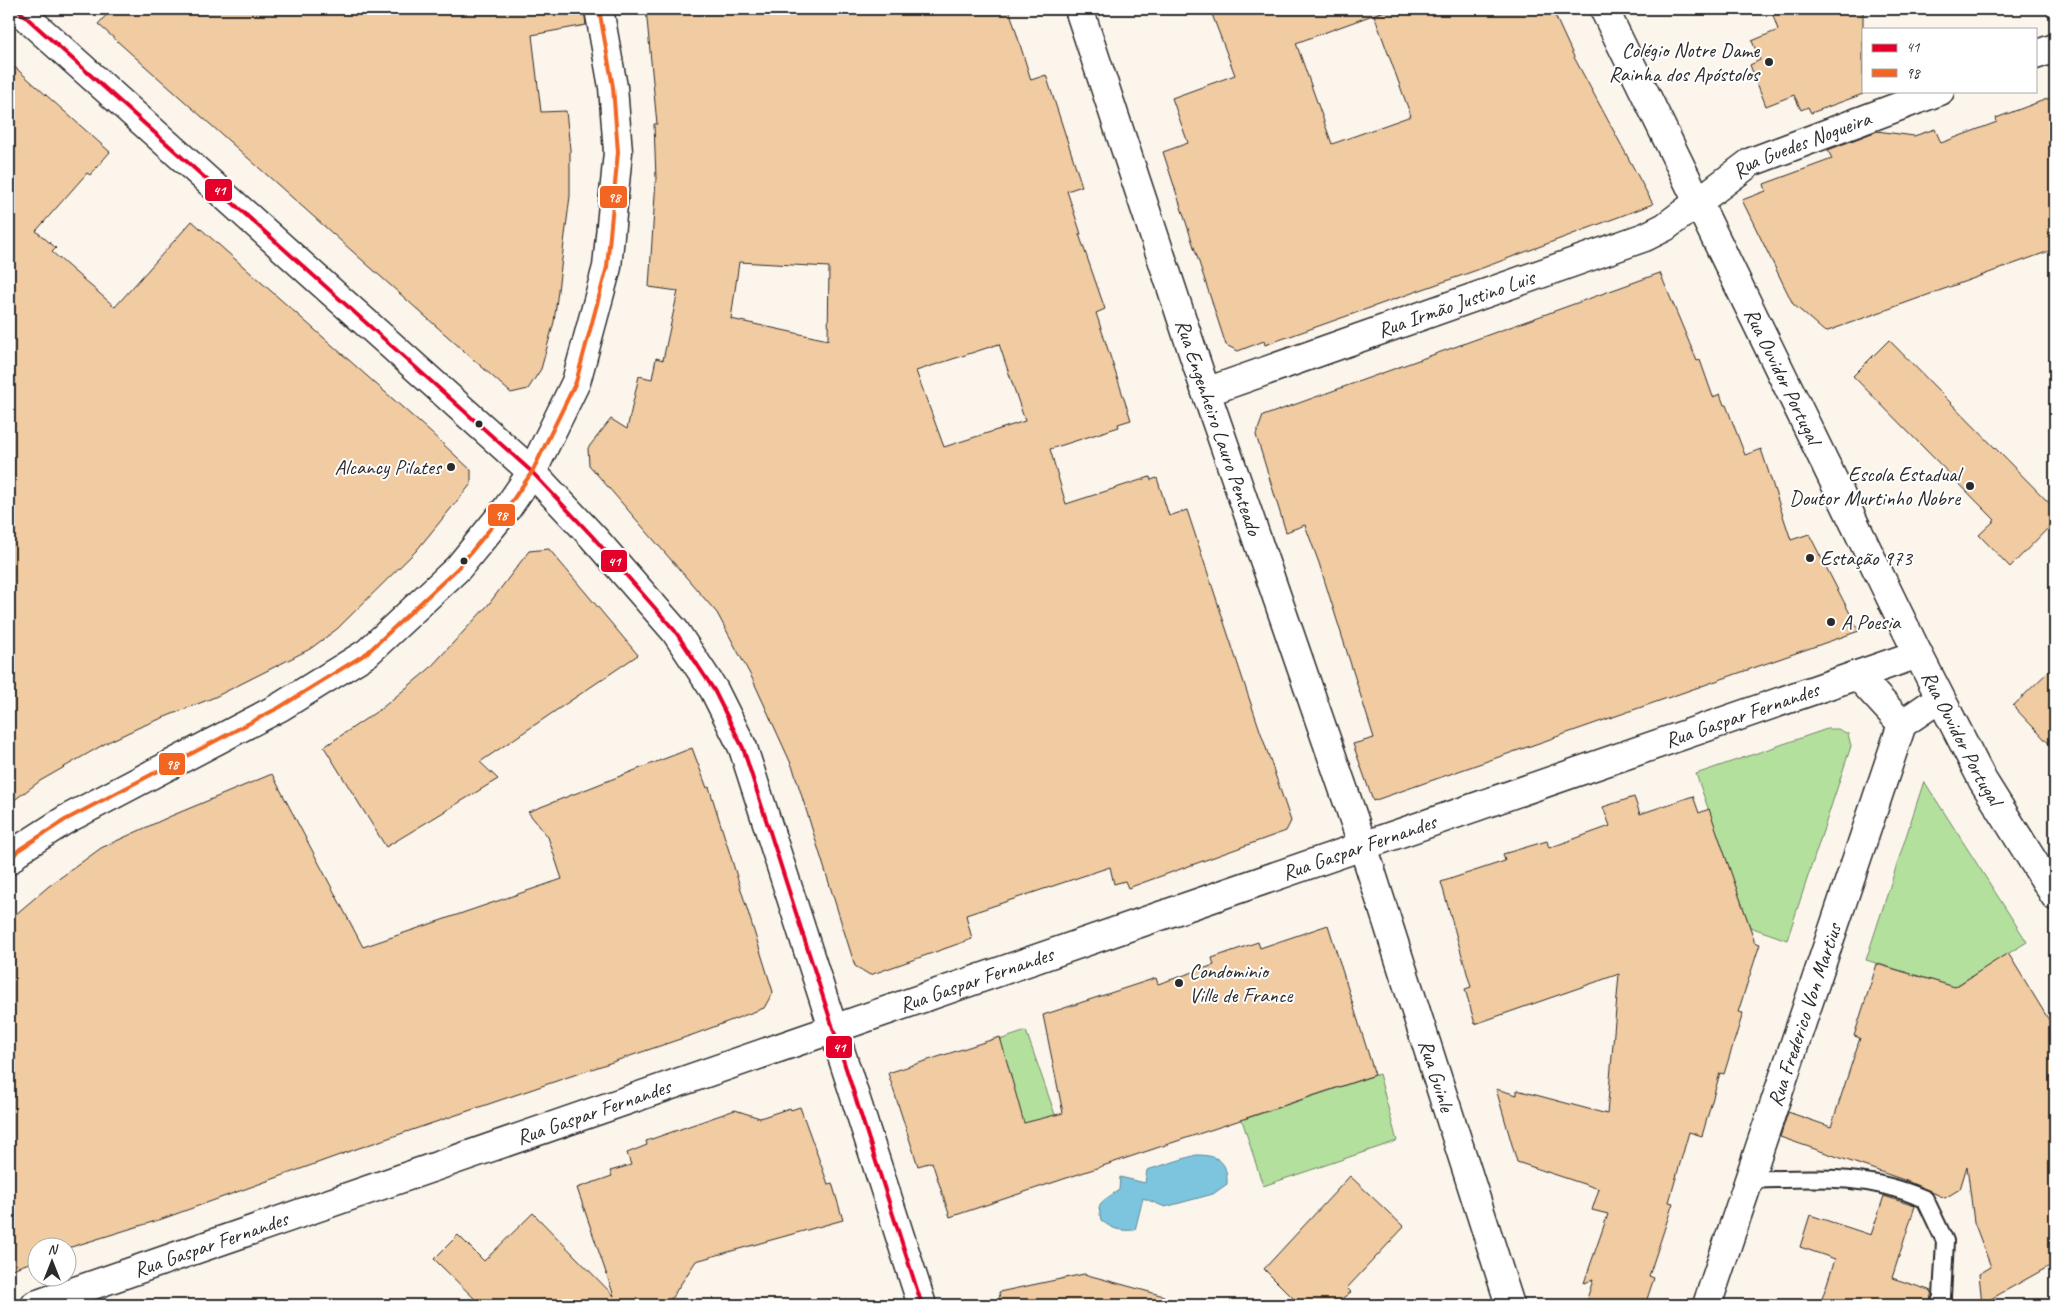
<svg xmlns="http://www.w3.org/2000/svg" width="2064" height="1314" viewBox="0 0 2064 1314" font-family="Caveat,sans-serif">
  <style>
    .green { fill: #b4e09e; stroke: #708664 }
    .water { fill: #7dc5de; stroke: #5c8796 }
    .building { fill: #f1cba1; stroke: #2b2b2b; fill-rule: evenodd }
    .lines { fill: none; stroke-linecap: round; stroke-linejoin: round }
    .service-casing { stroke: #2b2b2b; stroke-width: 20 }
    .minor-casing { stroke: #2b2b2b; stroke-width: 31 }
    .tertiary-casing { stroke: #2b2b2b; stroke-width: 31 }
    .service { stroke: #fff; stroke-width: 16 }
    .minor { stroke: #fff; stroke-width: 28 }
    .tertiary { stroke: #fff; stroke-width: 28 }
    .bus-1-casing { stroke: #fff; stroke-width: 8 }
    .bus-2-casing { stroke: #fff; stroke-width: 8 }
    .bus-1 { stroke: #e4002b; stroke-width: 4 }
    .bus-2 { stroke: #f26522; stroke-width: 4 }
    .poi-dot { fill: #2b2b2b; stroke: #fff; stroke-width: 2 }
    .labels { text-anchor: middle; stroke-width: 4; stroke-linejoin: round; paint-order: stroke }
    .poi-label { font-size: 21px; fill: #2b2b2b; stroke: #fff; text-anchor: end }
    .street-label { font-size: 21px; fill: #2b2b2b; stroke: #fff }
    .line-badge { stroke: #fff; stroke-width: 2 }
    .badge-label { font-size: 14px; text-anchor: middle; font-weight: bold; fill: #fff }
  </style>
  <rect width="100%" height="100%" fill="#fcf5ec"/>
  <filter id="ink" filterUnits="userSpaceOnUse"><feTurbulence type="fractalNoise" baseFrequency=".02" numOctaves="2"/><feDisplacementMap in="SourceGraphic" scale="10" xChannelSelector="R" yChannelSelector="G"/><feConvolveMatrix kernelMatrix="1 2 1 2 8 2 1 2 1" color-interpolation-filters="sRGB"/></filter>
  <g filter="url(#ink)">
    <g class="green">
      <polygon points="1827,729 1838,729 1848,734 1851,746 1787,940 1750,927 1696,774"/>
      <polygon points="1924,781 2027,942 1954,987 1866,960"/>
      <polygon points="1026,1031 1076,1175 941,1060"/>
      <polygon points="1379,1074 1397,1141 1263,1186 1242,1120"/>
    </g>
    <path class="water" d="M1196,1155C1218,1155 1228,1161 1227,1184L1213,1194L1165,1207L1143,1198L1135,1230C1120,1231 1113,1230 1101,1220L1099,1207L1104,1200L1119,1190L1120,1177L1145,1183L1147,1170Z"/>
    <g class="building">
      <polygon points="112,9 584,9 586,25 532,35 541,112 566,111 570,149 570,196 554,322 541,369 528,389 511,393 98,24"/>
      <path d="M646,9H1009L1031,80L1046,75L1082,186L1067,191L1081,234H1079L1105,309L1096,313L1131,420L1118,424L1119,427L1050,449L1066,504L1150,477L1151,480L1157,478L1169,516L1187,510L1249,698L1291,821L1286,831L1128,888L1125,881L1114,884L1110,867L966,915L972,939L870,975L855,966L793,768L752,678L717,613L589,465L588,448L611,419L627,429L639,376L652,379L656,358L663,360L678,291L649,287L656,179L654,124H657ZM739,262L829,267L828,340L731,319ZM999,344L1025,421L944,447L916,371Z"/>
      <polygon points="1210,9 1381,9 1381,12 1296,43 1332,144 1411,116 1374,15 1391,9 1552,9 1575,59 1653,204 1477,270 1265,345 1264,341 1238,351 1226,345 1163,152 1188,143 1172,98 1235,75"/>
      <polygon points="1771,9 1863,9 1863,94 1811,113 1808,107 1801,110 1794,95 1766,106 1750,65 1760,60 1752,41 1778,30"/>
      <polygon points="9,62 110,152 90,175 87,173 36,231 56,248 52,252 115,307 192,221 429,431 471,470 471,484 416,551 337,629 310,649 215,697 140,727 108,742 40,781 9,804"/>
      <polygon points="2055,96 2055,249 1825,332 1793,304 1742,200 1766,191 1764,184 1832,159 1828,150 1877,131 1914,136 1935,129 1941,143 1997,122 1996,118"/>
      <polygon points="1660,273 1697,361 1700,360 1713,397 1720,394 1724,405 1726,405 1745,455 1761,449 1791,540 1809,534 1859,631 1373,801 1353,744 1374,738 1319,563 1305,525 1286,532 1256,435 1263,416"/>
      <polygon points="1889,340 2055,509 2055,521 2010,567 1979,535 1995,520 1853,376"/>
      <polygon points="549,549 638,655 480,762 498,779 386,847 324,747 382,708 429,669 488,605 529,551"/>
      <polygon points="2055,665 2055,750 2013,706"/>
      <polygon points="692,748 707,788 709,787 773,992 764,1008 695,1034 359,1148 162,1219 68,1248 68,1246 38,1246 38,1260 9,1270 9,920 49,886 101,848 171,816 272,774 363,947 562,879 548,837 528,812"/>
      <polygon points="1693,796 1699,813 1709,809 1754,939 1754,942 1760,944 1738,1012 1743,1013 1724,1074 1720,1073 1702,1136 1689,1132 1669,1202 1673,1203 1649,1276 1654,1278 1645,1305 1585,1305 1593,1280 1584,1283 1608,1214 1592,1210 1599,1189 1517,1162 1496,1089 1517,1095 1517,1090 1607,1114 1619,974 1475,1024 1465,989 1471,987 1441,882 1505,861 1503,854 1547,841 1549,848 1610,826 1603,807 1634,797 1640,814"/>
      <polygon points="1328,925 1375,1075 950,1217 932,1162 918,1166 888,1073 1000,1037 1024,1123 1063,1113 1043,1015 1156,978 1158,984 1214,965 1212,958 1258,942 1260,948"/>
      <polygon points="2008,953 2055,1030 2055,1263 1982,1304 1979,1274 1991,1267 1974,1222 1967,1166 1960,1189 1945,1198 1907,1181 1780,1137 1788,1112 1831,1127 1860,1038 1854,1036 1877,964 1955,987"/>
      <polygon points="800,1107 828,1184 832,1183 843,1220 696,1261 667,1305 481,1305 434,1259 458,1235 484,1261 533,1213 614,1296 577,1188 612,1176 610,1171 631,1165 627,1153 647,1145 646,1141 735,1110 760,1118 790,1108 791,1110"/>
      <polygon points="1350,1176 1404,1227 1347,1288 1351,1292 1333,1305 1300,1305 1264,1269"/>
      <polygon points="1884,1196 1915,1206 1892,1278 1932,1291 1929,1305 1820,1305 1835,1259 1800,1247 1810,1215 1871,1235"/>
      <polygon points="1084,1274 1164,1296 1163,1305 1001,1305 999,1292"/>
    </g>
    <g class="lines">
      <defs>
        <path id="service" d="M1749,1180C1812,1178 1866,1173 1925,1199L1945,1241L1942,1297L1939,1305"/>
        <g id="minor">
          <polyline points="17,9 532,472 593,537 675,631 714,690 743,748 922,1305"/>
          <path id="s1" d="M1079,9L1206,392L1363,846L1510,1305"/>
          <polyline points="2035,55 2055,48"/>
          <path id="s2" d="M1206,392L1645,237L1665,227L1751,162L1940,91"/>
          <polyline points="1857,675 1902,724"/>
          <polyline points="9,860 20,849 65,820 280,707 367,653 458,568 508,507 532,472 576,382 607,267 618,152 613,87 599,9"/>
          <path id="s3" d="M1707,1305L1902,724L1940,698"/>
        </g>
        <g id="tertiary">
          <path id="s4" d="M1604,9L1918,654L1983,781L2055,896"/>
          <path id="s5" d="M35,1305L1918,654"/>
        </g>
      </defs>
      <use href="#service" class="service-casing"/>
      <use href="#minor" class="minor-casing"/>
      <use href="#tertiary" class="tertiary-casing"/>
      <use href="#service" class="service"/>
      <use href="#minor" class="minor"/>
      <use href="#tertiary" class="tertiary"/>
      <defs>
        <polyline id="bus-1" points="17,9 532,472 593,537 675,631 714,690 743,748 922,1305"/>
        <polyline id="bus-2" points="9,860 20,849 65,820 280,707 367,653 458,568 508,507 532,472 576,382 607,267 618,152 613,87 599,9"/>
      </defs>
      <use href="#bus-1" class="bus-1-casing"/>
      <use href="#bus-2" class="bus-2-casing"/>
      <use href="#bus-1" class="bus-1"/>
      <use href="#bus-2" class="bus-2"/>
    </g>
  </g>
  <g class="poi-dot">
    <circle cx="1769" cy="62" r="5"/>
    <circle cx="479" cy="424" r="4.5"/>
    <circle cx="451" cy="467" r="5"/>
    <circle cx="1970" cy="486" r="5"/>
    <circle cx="1810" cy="558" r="5"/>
    <circle cx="464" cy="561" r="4.5"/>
    <circle cx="1831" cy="622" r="5"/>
    <circle cx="1179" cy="983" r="5"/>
  </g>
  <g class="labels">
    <g class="poi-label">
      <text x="1759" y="57">Colégio Notre Dame<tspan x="1759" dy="24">Rainha dos Apóstolos</tspan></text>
      <text x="441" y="474">Alcancy Pilates</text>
      <text x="1960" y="481">Escola Estadual<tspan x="1960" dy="24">Doutor Murtinho Nobre</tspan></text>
      <text x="1820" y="565" text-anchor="start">Estação 973</text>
      <text x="1841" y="629" text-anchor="start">A Poesia</text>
      <text x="1189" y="978" text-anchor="start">Condominio<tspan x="1189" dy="24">Ville de France</tspan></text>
    </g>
    <g class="street-label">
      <text dy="7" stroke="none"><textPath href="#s2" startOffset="649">Rua Guedes Nogueira</textPath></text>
      <text dy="7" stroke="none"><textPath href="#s2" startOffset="265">Rua Irmão Justino Luis</textPath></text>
      <text dy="7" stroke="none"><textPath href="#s4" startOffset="408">Rua Ouvidor Portugal</textPath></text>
      <text dy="7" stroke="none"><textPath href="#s1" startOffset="441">Rua Engenheiro Lauro Penteado</textPath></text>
      <text dy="7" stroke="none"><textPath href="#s5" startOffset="1806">Rua Gaspar Fernandes</textPath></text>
      <text dy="7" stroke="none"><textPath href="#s4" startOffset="812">Rua Ouvidor Portugal</textPath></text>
      <text dy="7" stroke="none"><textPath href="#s5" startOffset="1401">Rua Gaspar Fernandes</textPath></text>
      <text dy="7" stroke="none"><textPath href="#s5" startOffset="996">Rua Gaspar Fernandes</textPath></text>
      <text dy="7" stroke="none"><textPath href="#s3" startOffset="306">Rua Frederico Von Martius</textPath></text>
      <text dy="7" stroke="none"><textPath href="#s1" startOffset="1125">Rua Guinle</textPath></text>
      <text dy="7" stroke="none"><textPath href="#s5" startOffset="591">Rua Gaspar Fernandes</textPath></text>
      <text dy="7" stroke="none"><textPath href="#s5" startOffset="186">Rua Gaspar Fernandes</textPath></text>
    </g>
  </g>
  <g class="line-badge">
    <rect x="204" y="178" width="29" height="24" rx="5" fill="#e4002b"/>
    <rect x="599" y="185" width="29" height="24" rx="5" fill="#f26522"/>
    <rect x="487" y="503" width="29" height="24" rx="5" fill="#f26522"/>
    <rect x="600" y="549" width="28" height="24" rx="5" fill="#e4002b"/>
    <rect x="158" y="752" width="28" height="24" rx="5" fill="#f26522"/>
    <rect x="825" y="1035" width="28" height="24" rx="5" fill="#e4002b"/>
  </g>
  <g class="badge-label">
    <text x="219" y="195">41</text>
    <text x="614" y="202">98</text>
    <text x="501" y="520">98</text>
    <text x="614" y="566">41</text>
    <text x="172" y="769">98</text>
    <text x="839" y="1052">41</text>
  </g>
  <rect width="2064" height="1314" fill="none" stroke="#fff" stroke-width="30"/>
  <rect x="15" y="15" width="2034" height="1284" fill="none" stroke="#2b2b2b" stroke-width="2" filter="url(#ink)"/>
  <rect x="1862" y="28" width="175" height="65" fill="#ffffff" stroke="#aaaaaa"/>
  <rect x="1872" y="44" width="25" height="8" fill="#e4002b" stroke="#aaaaaa"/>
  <text x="1906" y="52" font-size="15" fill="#2b2b2b">41</text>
  <rect x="1872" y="69" width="25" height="8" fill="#f26522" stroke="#aaaaaa"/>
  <text x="1906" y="78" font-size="15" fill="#2b2b2b">98</text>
  <g transform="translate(52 1262)"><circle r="24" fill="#ffffff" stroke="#aaaaaa"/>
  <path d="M0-4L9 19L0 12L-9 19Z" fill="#2b2b2b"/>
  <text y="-8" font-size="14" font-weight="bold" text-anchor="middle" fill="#2b2b2b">N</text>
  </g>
</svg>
